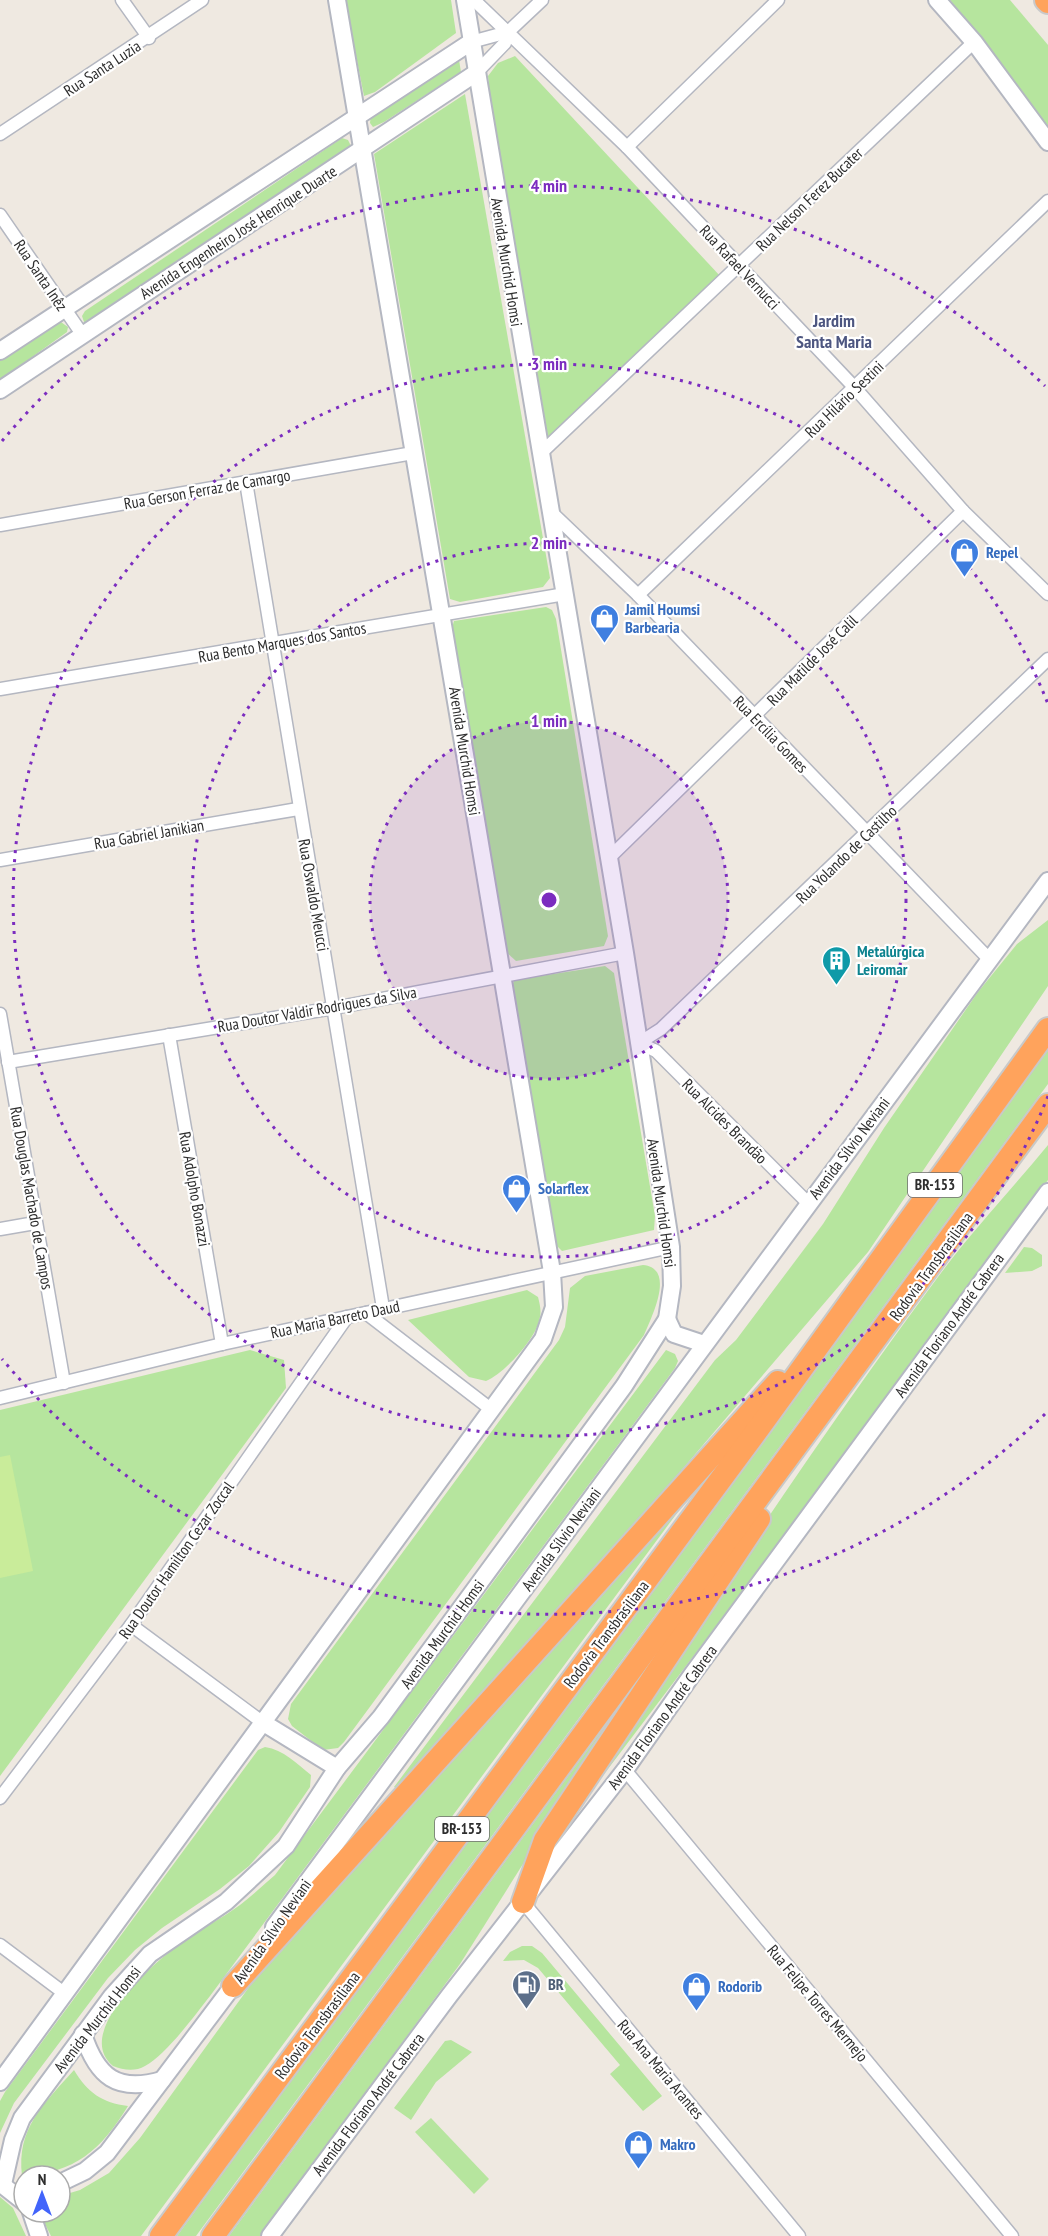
<svg xmlns="http://www.w3.org/2000/svg" width="1048" height="2236" viewBox="0 0 1048 2236" font-family="'PT Sans Narrow',sans-serif">
  <style>
    .green { fill: #b6e59e }
    .pitch { fill: #c9ec9a }
    .lines { fill: none; stroke-linecap: round; stroke-linejoin: round }
    .street-casing { stroke: #b4b7c1; stroke-width: 15 }
    .secondary-casing { stroke: #b4b7c1; stroke-width: 20 }
    .highway-casing { stroke: #c9c9c9; stroke-width: 26 }
    .street { stroke: #fff; stroke-width: 12 }
    .secondary { stroke: #fff; stroke-width: 16 }
    .highway { stroke: #ffa35c; stroke-width: 22 }
    .ring { fill: none; stroke: #7b2cbf; stroke-width: 3; stroke-dasharray: 3 6 }
    .labels { text-anchor: middle; stroke-width: 4.5; stroke-linejoin: round; paint-order: stroke }
    .shield { fill: #fff; stroke: #6d6d6d; stroke-width: 1.5 }
    .shield-label { font-size: 15px; font-weight: bold; fill: #2e2e2e }
    .street-label { font-size: 16px; fill: #2e2e2e; stroke: #fff }
    .shop-label { font-size: 16px; font-weight: bold; fill: #366cbe; stroke: #fff; text-anchor: start }
    .culture-label { font-size: 16px; font-weight: bold; fill: #0d838f; stroke: #fff; text-anchor: start }
    .service-label { font-size: 16px; font-weight: bold; fill: #4e5e75; stroke: #fff; text-anchor: start }
    .neighbourhood-label { font-size: 18px; font-weight: bold; fill: #4d5680; stroke: #fff }
    .centre { fill: #7b2cbf; stroke: #fff; stroke-width: 3 }
    .ring-label { font-size: 18px; text-anchor: middle; font-weight: bold; fill: #7b2cbf; stroke: #fff; stroke-width: 4.5; stroke-linejoin: round; paint-order: stroke }
  </style>
  <rect width="100%" height="100%" fill="#efe9e1"/>
  <g class="green">
    <polygon points="345,0 451,0 456,33 375,92 364,96"/>
    <polygon points="950,0 1010,0 1048,45 1048,128"/>
    <polygon points="515,56 721,277 548,437 490,101 488,76 498,63"/>
    <polygon points="452,60 459,60 461,72 384,122 373,127 370,123 371,113"/>
    <polygon points="465,94 550,578 543,587 460,602 450,599 374,154"/>
    <polygon points="342,138 348,140 351,146 348,152 90,323 84,322 82,316 85,311"/>
    <polygon points="58,320 68,327 67,332 0,380 0,360"/>
    <polygon points="546,607 552,610 556,619 608,936 604,946 516,961 506,952 451,631 454,621"/>
    <polygon points="1048,920 1048,986 868,1252 550,1624 400,1790 394,1787 715,1360 736,1340 823,1224 884,1128 978,992 1017,944"/>
    <polygon points="605,966 614,973 655,1216 654,1230 562,1251 556,1245 511,991 514,980"/>
    <polygon points="1048,1046 1048,1084 196,2236 177,2236"/>
    <path d="M1048,1145V1180L909,1364L904,1378L564,1827C685,1641 806,1455 938,1277C972,1231 1012,1189 1048,1145Z"/>
    <polygon points="1024,1247 1032,1248 1042,1255 1042,1266 1032,1271 1005,1273"/>
    <path d="M643,1265C676,1268 652,1316 644,1335L344,1742L338,1748L323,1750L292,1726L288,1719L291,1704L559,1340L565,1327L570,1288L585,1276Z"/>
    <path d="M527,1290L538,1297C540,1305 542,1312 539,1321C535,1339 504,1374 486,1381L469,1377L408,1320Z"/>
    <polygon points="250,1350 284,1360 286,1388 0,1776 0,1410"/>
    <path d="M666,1350L675,1354L678,1361L675,1368L210,1996C195,2015 166,2055 145,2066C135,2072 123,2070 113,2066C72,2032 155,1962 181,1943C200,1929 221,1919 240,1905C252,1896 263,1885 275,1875Z"/>
    <polygon points="681,1502 683,1505 141,2236 51,2236 39,2212 60,2212 60,2196 80,2190 109,2173 140,2138 273,1954"/>
    <polygon points="639,1680 460,1964 260,2236 229,2236"/>
    <path d="M265,1747C284,1750 296,1763 311,1775L310,1787L279,1832L249,1866L220,1889L162,1928L135,1950L108,1978L14,2103L0,2133V2101L5,2092L258,1750Z"/>
    <polygon points="522,1946 532,1946 542,1953 662,2096 643,2111 610,2074 620,2065 538,1968 524,1960 503,1961 510,1952"/>
    <polygon points="451,2040 472,2052 436,2082 411,2120 394,2108 445,2041"/>
    <path d="M74,2070C87,2092 102,2103 128,2106C101,2150 75,2173 22,2176C16,2128 44,2104 74,2070Z"/>
    <polygon points="431,2118 489,2179 474,2194 415,2132"/>
    <polygon points="0,2197 13,2208 26,2236 0,2236"/>
  </g>
  <polygon class="pitch" points="10,1455 33,1571 0,1578 0,1457"/>
  <g class="lines">
    <defs>
      <g id="street">
        <polyline points="122,0 149,38"/>
        <polyline points="474,0 627,147 855,388 963,511 1048,594"/>
        <polyline points="471,42 508,32 542,0"/>
        <polyline points="476,73 505,43 508,32"/>
        <polyline points="0,134 202,0"/>
        <polyline points="627,147 778,0"/>
        <polyline points="0,215 82,334"/>
        <polyline points="540,454 974,42"/>
        <polyline points="246,482 383,1308"/>
        <polyline points="550,511 638,595 989,959"/>
        <polyline points="0,525 413,453"/>
        <polyline points="638,595 1048,201"/>
        <polyline points="0,689 565,594"/>
        <polyline points="608,859 963,511"/>
        <polyline points="0,860 298,809"/>
        <polyline points="0,1014 64,1383"/>
        <polyline points="169,1035 222,1344"/>
        <polyline points="8,1062 334,1008 625,953"/>
        <polyline points="808,1203 656,1051 639,1043 661,1029 1048,659"/>
        <polyline points="0,1229 35,1223"/>
        <polyline points="366,1313 492,1410"/>
        <polyline points="0,1398 222,1344 671,1247"/>
        <polyline points="131,1625 262,1722"/>
        <polyline points="625,1770 1012,2236"/>
        <polyline points="0,1798 131,1625 347,1317"/>
        <polyline points="523,1902 799,2236"/>
        <polyline points="0,1945 64,1993"/>
      </g>
      <g id="secondary">
        <polyline points="937,0 974,42 1048,142"/>
        <polyline points="0,351 471,42"/>
        <polyline points="0,390 476,73"/>
        <polyline points="667,1319 674,1334 704,1344"/>
        <polyline points="262,1722 337,1768"/>
        <polyline points="274,1927 1048,881"/>
        <path d="M83,2034C97,2077 117,2093 162,2080"/>
        <path d="M0,2082L543,1339L554,1307L552,1272C480,848 411,424 337,0"/>
        <polyline points="0,2183 24,2202"/>
        <polyline points="60,2183 85,2171 107,2153 239,1978"/>
        <polyline points="3,2184 13,2140 22,2118 112,1996 150,1954 226,1902 286,1846 337,1768 381,1717 624,1386 667,1319 672,1286 671,1247 625,953 465,0"/>
        <polyline points="31,2212 39,2236"/>
        <polyline points="270,2236 449,1996 625,1770 691,1676 1048,1192"/>
      </g>
      <g id="highway">
        <polyline points="1046,0 1048,2"/>
        <polyline points="523,1902 545,1840 759,1519"/>
        <polyline points="233,1986 778,1382"/>
        <polyline points="161,2236 761,1425 1048,1029"/>
        <polyline points="213,2236 1048,1105"/>
      </g>
    </defs>
    <use href="#street" class="street-casing"/>
    <use href="#secondary" class="secondary-casing"/>
    <use href="#highway" class="highway-casing"/>
    <use href="#street" class="street"/>
    <use href="#secondary" class="secondary"/>
    <use href="#highway" class="highway"/>
  </g>
  <circle cx="549" cy="900" r="179" fill="#7b2cbf" fill-opacity=".12"/>
  <g class="ring">
    <circle cx="549" cy="900" r="179"/>
    <circle cx="549" cy="900" r="357"/>
    <path d="M1048 1096A536 536 0 1 1 1048 704"/>
    <path d="M1045 1414A714 714 0 0 1 2 1359M2 441A714 714 0 0 1 1045 386"/>
  </g>
  <defs>
    <symbol id="shop-pin" viewBox="-11 -11 22 30"><path d="M0 17L-7.5 6A9.5 9.5 0 1 1 7.5 6Z" fill="#3f7fe0" stroke="#fff"/><path d="M-5-2.5h2.3a2.7 3.5 0 0 1 5.4 0H5L5.5 6h-11ZM-1.5-2.5h3a1.5 2.3 0 0 0-3 0Z" fill="#fff"/></symbol>
    <symbol id="building-pin" viewBox="-11 -11 22 30"><path d="M0 17L-7.5 6A9.5 9.5 0 1 1 7.5 6Z" fill="#0f9aa8" stroke="#fff"/><path d="M-4-6H4V6H1V3H-1V6H-4ZM-2.5-4.3h1.7v1.8h-1.7ZM.8-4.3h1.7v1.8H.8ZM-2.5-1h1.7V.8h-1.7ZM.8-1h1.7V.8H.8Z" fill="#fff"/></symbol>
    <symbol id="fuel-pin" viewBox="-11 -11 22 30"><path d="M0 17L-7.5 6A9.5 9.5 0 1 1 7.5 6Z" fill="#5c6f8a" stroke="#fff"/><path d="M-5.5-6h7V0h2V4h1.3V-2.5L3-4.5l.8-.8L6-3V5H2.5V1h-1V6h-7ZM-4.2-4.7v3.2H.2V-4.7Z" fill="#fff"/></symbol>
  </defs>
  <g fill-rule="evenodd">
    <use href="#shop-pin" x="948" y="536" width="33" height="45"/>
    <use href="#shop-pin" x="588" y="602" width="33" height="45"/>
    <use href="#building-pin" x="820" y="944" width="33" height="45"/>
    <use href="#shop-pin" x="500" y="1172" width="33" height="45"/>
    <use href="#fuel-pin" x="510" y="1968" width="33" height="45"/>
    <use href="#shop-pin" x="680" y="1970" width="33" height="45"/>
    <use href="#shop-pin" x="622" y="2128" width="33" height="45"/>
  </g>
  <g class="labels">
    <g class="shield">
      <rect x="908" y="1173" width="54" height="24" rx="4.5"/>
      <rect x="435" y="1817" width="54" height="24" rx="4.5"/>
    </g>
    <g class="shield-label">
      <text x="935" y="1190">BR-153</text>
      <text x="462" y="1834">BR-153</text>
    </g>
    <g class="street-label">
      <text transform="translate(102 68) rotate(-33)" y="6">Rua Santa Luzia</text>
      <text transform="translate(809 199) rotate(-44)" y="6">Rua Nelson Ferez Bucater</text>
      <text transform="translate(238 232) rotate(-33)" y="6">Avenida Engenheiro José Henrique Duarte</text>
      <text transform="translate(507 262) rotate(81)" y="6">Avenida Murchid Homsi</text>
      <text transform="translate(740 267) rotate(47)" y="6">Rua Rafael Vernucci</text>
      <text transform="translate(41 275) rotate(56)" y="6">Rua Santa Inêz</text>
      <text transform="translate(844 399) rotate(-44)" y="6">Rua Hilário Sestini</text>
      <text transform="translate(207 489) rotate(-10)" y="6">Rua Gerson Ferraz de Camargo</text>
      <text transform="translate(282 642) rotate(-10)" y="6">Rua Bento Marques dos Santos</text>
      <text transform="translate(812 660) rotate(-45)" y="6">Rua Matilde José Calil</text>
      <text transform="translate(771 734) rotate(46)" y="6">Rua Ercília Gomes</text>
      <text transform="translate(465 751) rotate(81)" y="6">Avenida Murchid Homsi</text>
      <text transform="translate(149 834) rotate(-10)" y="6">Rua Gabriel Janikian</text>
      <text transform="translate(846 854) rotate(-44)" y="6">Rua Yolando de Castilho</text>
      <text transform="translate(314 895) rotate(80)" y="6">Rua Oswaldo Meucci</text>
      <text transform="translate(317 1009) rotate(-10)" y="6">Rua Doutor Valdir Rodrigues da Silva</text>
      <text transform="translate(725 1121) rotate(45)" y="6">Rua Alcides Brandão</text>
      <text transform="translate(849 1148) rotate(-53)" y="6">Avenida Sílvio Neviani</text>
      <text transform="translate(195 1189) rotate(80)" y="6">Rua Adolpho Bonazzi</text>
      <text transform="translate(32 1198) rotate(80)" y="6">Rua Douglas Machado de Campos</text>
      <text transform="translate(662 1203) rotate(82)" y="6">Avenida Murchid Homsi</text>
      <text transform="translate(931 1266) rotate(-54)" y="6">Rodovia Transbrasiliana</text>
      <text transform="translate(335 1319) rotate(-12)" y="6">Rua Maria Barreto Daud</text>
      <text transform="translate(949 1325) rotate(-54)" y="6">Avenida Floriano André Cabrera</text>
      <text transform="translate(561 1539) rotate(-54)" y="6">Avenida Sílvio Neviani</text>
      <text transform="translate(176 1560) rotate(-55)" y="6">Rua Doutor Hamilton Cezar Zoccal</text>
      <text transform="translate(442 1634) rotate(-54)" y="6">Avenida Murchid Homsi</text>
      <text transform="translate(606 1634) rotate(-53)" y="6">Rodovia Transbrasiliana</text>
      <text transform="translate(662 1717) rotate(-54)" y="6">Avenida Floriano André Cabrera</text>
      <text transform="translate(272 1931) rotate(-55)" y="6">Avenida Sílvio Neviani</text>
      <text transform="translate(818 2003) rotate(50)" y="6">Rua Felipe Torres Mermejo</text>
      <text transform="translate(97 2019) rotate(-52)" y="6">Avenida Murchid Homsi</text>
      <text transform="translate(317 2025) rotate(-53)" y="6">Rodovia Transbrasiliana</text>
      <text transform="translate(661 2069) rotate(50)" y="6">Rua Ana Maria Arantes</text>
      <text transform="translate(368 2104) rotate(-53)" y="6">Avenida Floriano André Cabrera</text>
    </g>
    <g class="shop-label">
      <text x="986" y="558">Repel</text>
      <text x="625" y="615">Jamil Houmsi<tspan x="625" dy="18">Barbearia</tspan></text>
      <text x="538" y="1194">Solarflex</text>
      <text x="718" y="1992">Rodorib</text>
      <text x="660" y="2150">Makro</text>
    </g>
    <g class="culture-label">
      <text x="857" y="957">Metalúrgica<tspan x="857" dy="18">Leiromar</tspan></text>
    </g>
    <g class="service-label">
      <text x="548" y="1990">BR</text>
    </g>
    <g class="neighbourhood-label">
      <text x="834" y="327">Jardim<tspan x="834" dy="21">Santa Maria</tspan></text>
    </g>
  </g>
  <circle cx="549" cy="900" r="9" class="centre"/>
  <g class="ring-label">
    <text x="549" y="192">4 min</text>
    <text x="549" y="370">3 min</text>
    <text x="549" y="549">2 min</text>
    <text x="549" y="727">1 min</text>
  </g>
  <g transform="translate(42 2194)"><circle r="28" fill="#ffffff" stroke="#ababab" stroke-width="1.5"/>
  <path d="M0-4.5L10 22L0 15L-10 22Z" fill="#4264fb"/>
  <text y="-9" font-size="16" font-weight="bold" text-anchor="middle" fill="#2e2e2e">N</text>
  </g>
</svg>
